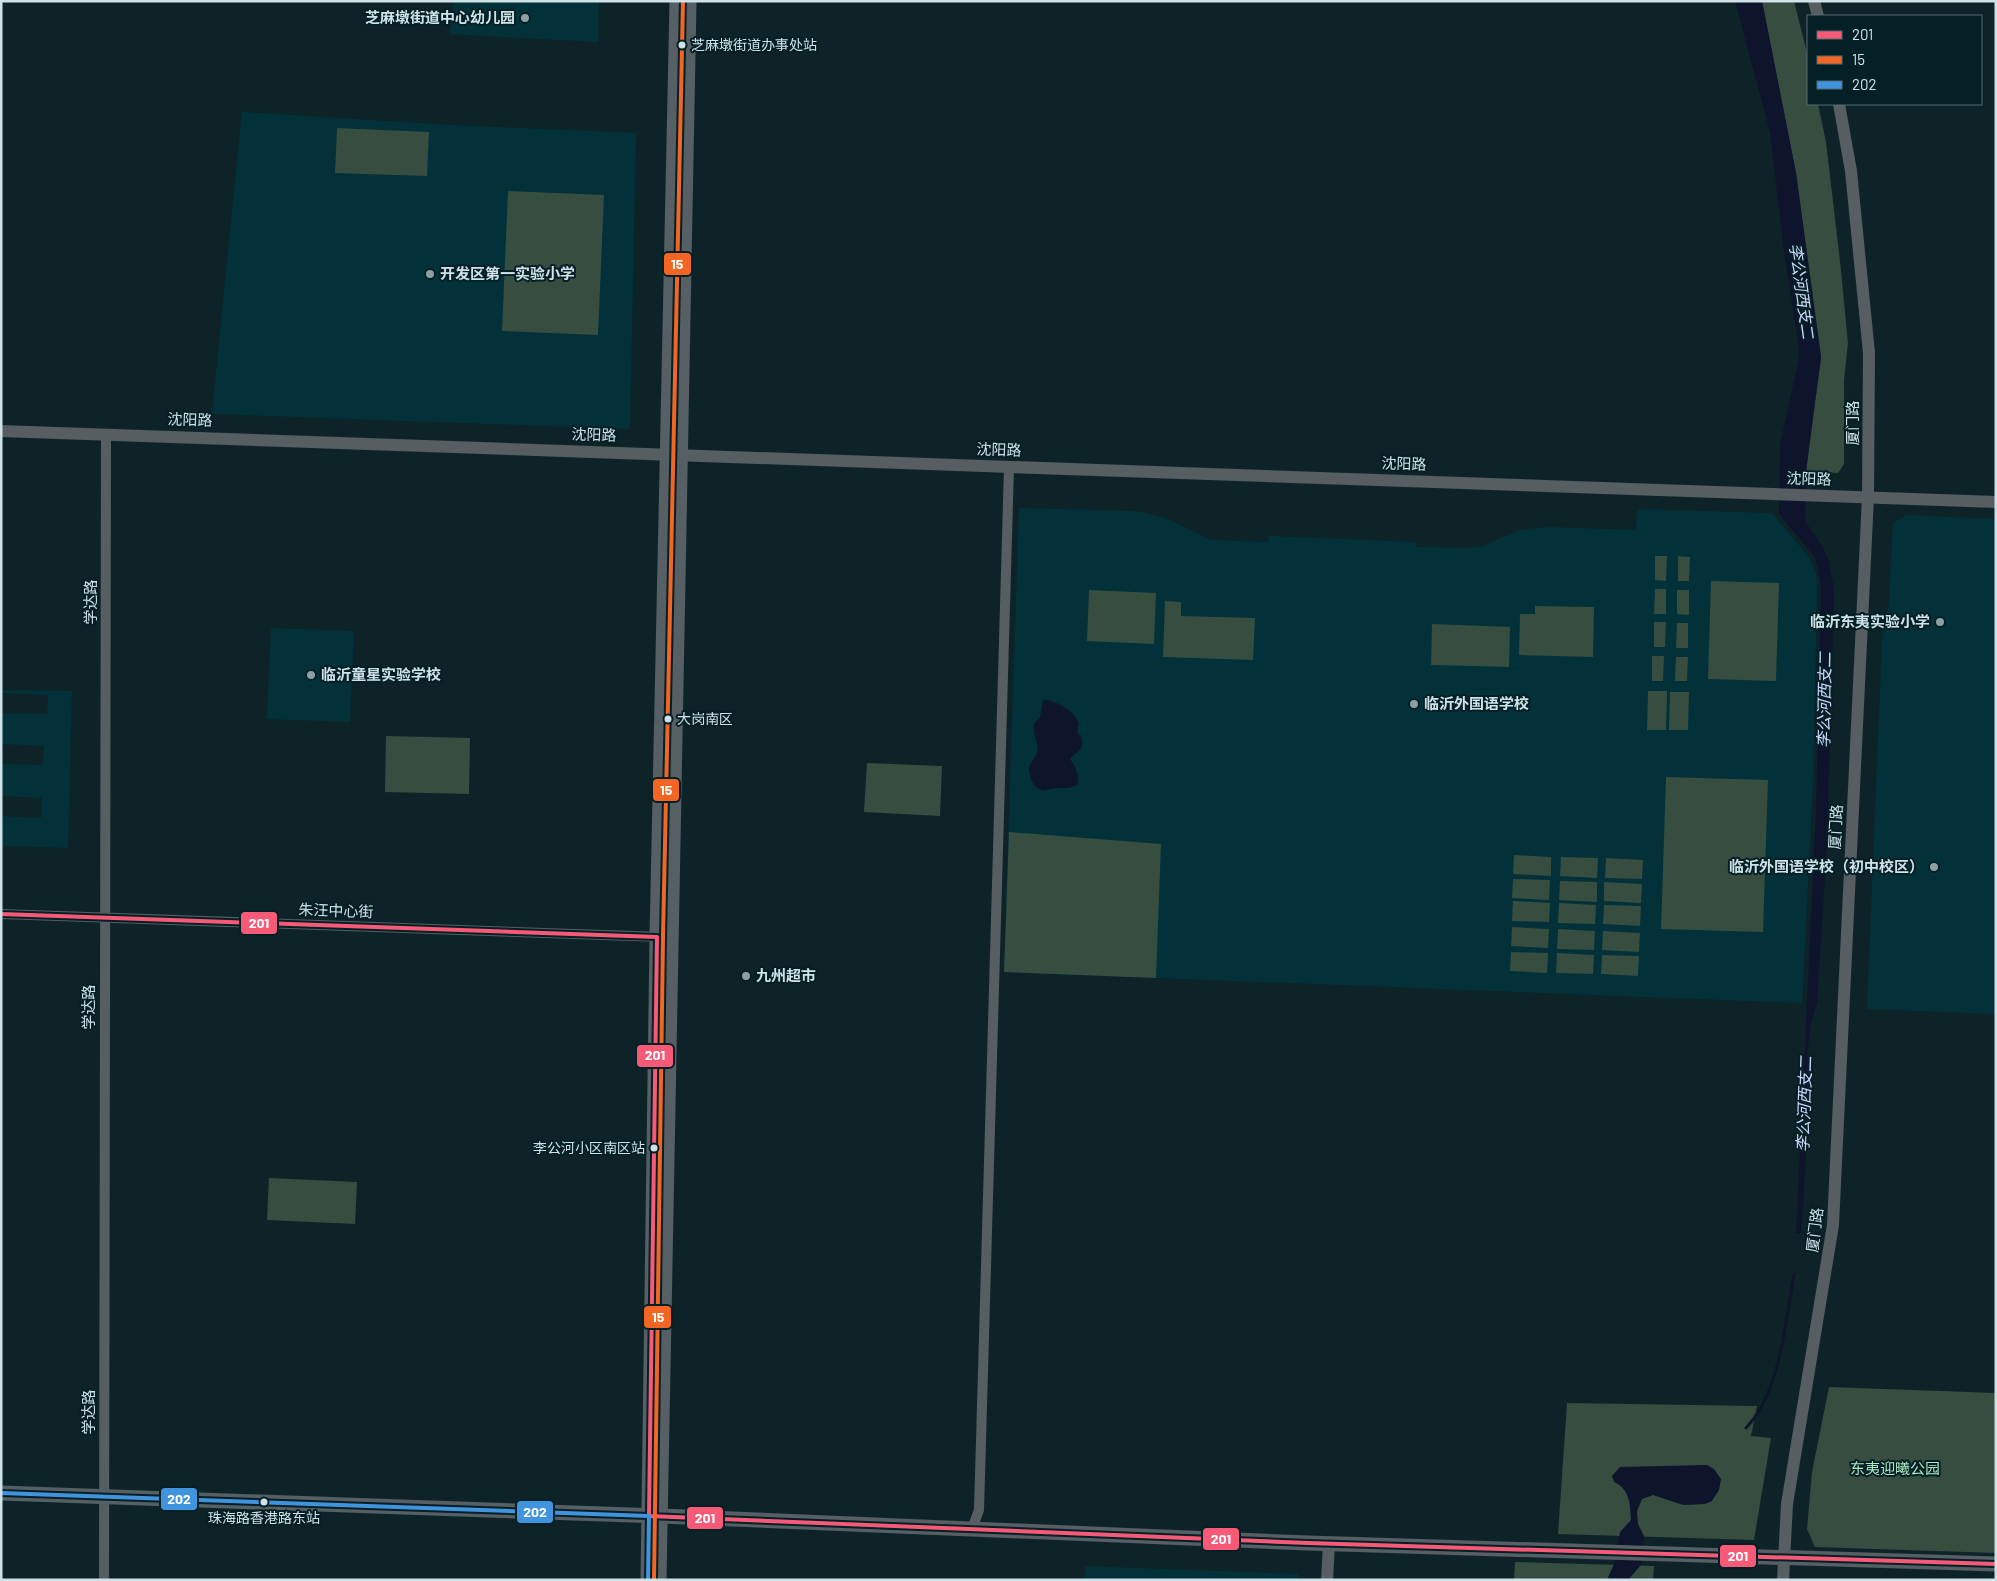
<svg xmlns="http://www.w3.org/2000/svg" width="1997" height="1581" viewBox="0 0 1997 1581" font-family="Barlow,'Noto Sans SC',sans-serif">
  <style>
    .built { fill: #02313a }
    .green { fill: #364d40 }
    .water { fill: #0f142d }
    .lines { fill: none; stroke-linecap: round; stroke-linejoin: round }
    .stream { stroke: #0f142d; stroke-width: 3 }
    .minor { stroke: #565e62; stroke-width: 10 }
    .tertiary { stroke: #565e62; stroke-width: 12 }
    .secondary { stroke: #555f64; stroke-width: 15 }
    .bus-1-casing { stroke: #041f25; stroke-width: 8 }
    .bus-2-casing { stroke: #041f25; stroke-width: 8 }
    .bus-3-casing { stroke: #041f25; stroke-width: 8 }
    .bus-1 { stroke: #f75a77; stroke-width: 4 }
    .bus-2 { stroke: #f26522; stroke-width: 4 }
    .bus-3 { stroke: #4094de; stroke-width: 4 }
    .poi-dot { fill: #8b9fa4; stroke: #041f25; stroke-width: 2 }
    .bus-dot { fill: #cee2e7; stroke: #041f25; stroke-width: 2 }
    .labels { text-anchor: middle; stroke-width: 4; stroke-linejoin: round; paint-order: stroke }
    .bus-label { font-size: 14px; fill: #cee2e7; stroke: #041f25; text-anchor: start }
    .poi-label { font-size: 15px; font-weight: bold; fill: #cee2e7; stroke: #041f25; text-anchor: start }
    .street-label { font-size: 15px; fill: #cee2e7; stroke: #041f25 }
    .park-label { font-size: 15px; fill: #aae8c0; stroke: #041f25 }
    .water-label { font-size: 16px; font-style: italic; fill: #ced7fb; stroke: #041f25 }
    .line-badge { stroke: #041f25; stroke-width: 2 }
    .badge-label { font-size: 14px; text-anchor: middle; font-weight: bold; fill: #fff }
  </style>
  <rect width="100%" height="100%" fill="#0e2328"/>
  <g class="built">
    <polygon points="454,1 599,1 598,42 450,34"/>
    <polygon points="242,112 451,125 636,133 630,429 212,414"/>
    <polygon points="1019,508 1137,511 1166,518 1211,540 1268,542 1269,536 1416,542 1416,547 1466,548 1480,547 1519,530 1535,528 1553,527 1636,530 1637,509 1772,513 1809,557 1816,574 1817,587 1813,782 1802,1003 1004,972"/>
    <polygon points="1907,515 1996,519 1996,1014 1867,1009 1882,640 1889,605 1893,523"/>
    <polygon points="271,628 354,631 350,722 267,719"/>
    <polygon points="1,690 72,691 68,848 1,846 1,816 41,818 42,798 1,796 1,764 43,765 44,746 1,744 1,713 47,714 48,695 1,693"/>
    <polygon points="1085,1566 1298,1574 1298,1580 1085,1580"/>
  </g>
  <g class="green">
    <polygon points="1762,1 1794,1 1808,57 1808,104 1818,104 1826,142 1840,261 1848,343 1844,380 1844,464 1838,473 1806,471 1821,357 1796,173"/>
    <polygon points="337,128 429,132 427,176 335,173"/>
    <polygon points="508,191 604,195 598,335 502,331"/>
    <polygon points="1655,556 1667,556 1666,581 1655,580"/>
    <polygon points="1678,556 1690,557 1689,581 1678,581"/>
    <polygon points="1711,581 1779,583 1776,681 1708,679"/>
    <polygon points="1655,589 1666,589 1666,614 1654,614"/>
    <polygon points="1089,590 1156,593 1154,644 1087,641"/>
    <polygon points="1677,590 1689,590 1689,615 1677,614"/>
    <polygon points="1165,601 1181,602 1181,616 1255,618 1253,660 1163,657"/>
    <polygon points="1535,606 1594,607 1593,657 1519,655 1520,614 1535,614"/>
    <polygon points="1654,622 1666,622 1665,647 1654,647"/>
    <polygon points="1677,623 1688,623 1688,648 1676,648"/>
    <polygon points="1432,624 1510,627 1509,667 1431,665"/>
    <polygon points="1652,656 1664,656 1663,681 1652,681"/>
    <polygon points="1676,657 1688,657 1687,681 1675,681"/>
    <polygon points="1648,691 1667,691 1666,730 1647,730"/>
    <polygon points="1670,692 1689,692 1688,730 1669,730"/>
    <polygon points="386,736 470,738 469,794 385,792"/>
    <polygon points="867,763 942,766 940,816 864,812"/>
    <polygon points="1666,777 1768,780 1763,932 1661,929"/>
    <polygon points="1009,832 1161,844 1156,978 1004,972"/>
    <polygon points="1514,855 1551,857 1551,876 1513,874"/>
    <polygon points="1561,857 1598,858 1597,878 1560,876"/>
    <polygon points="1606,858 1643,860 1642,879 1605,878"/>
    <polygon points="1513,879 1550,880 1549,900 1512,898"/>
    <polygon points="1560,881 1597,882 1597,902 1559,900"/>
    <polygon points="1604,882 1642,884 1641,903 1604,901"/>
    <polygon points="1513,901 1550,903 1549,922 1512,921"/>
    <polygon points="1559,903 1596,905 1595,924 1558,923"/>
    <polygon points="1604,905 1641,906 1640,926 1603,924"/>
    <polygon points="1512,927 1549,929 1548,948 1511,946"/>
    <polygon points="1558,929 1595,931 1594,950 1557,949"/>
    <polygon points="1603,931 1640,933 1639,952 1602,950"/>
    <polygon points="1511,952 1548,953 1547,973 1510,971"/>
    <polygon points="1557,953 1594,955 1593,974 1556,973"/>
    <polygon points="1602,955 1639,956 1638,976 1601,974"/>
    <polygon points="269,1178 357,1182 355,1224 267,1220"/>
    <polygon points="1829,1387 1996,1393 1996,1553 1815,1547 1807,1529 1812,1472"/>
    <polygon points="1567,1403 1757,1406 1751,1436 1771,1438 1754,1540 1558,1534"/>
    <polygon points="1515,1562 1654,1566 1653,1580 1514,1580"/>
  </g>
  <g class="water">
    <path d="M1735,1H1762L1796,173L1821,357L1806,471L1805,521L1823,547L1829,561L1834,590L1827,846L1817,1004C1803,1039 1808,1088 1807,1126C1806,1161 1804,1197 1801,1233H1796L1816,811L1821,588L1818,567L1813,555L1779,514L1780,445L1799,358L1798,341L1784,251L1770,132Z"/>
    <path d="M1043,700C1056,700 1074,711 1079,723L1077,731C1089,747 1079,749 1070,759C1075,766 1080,776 1078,784C1070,789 1066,788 1058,788C1053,788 1047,791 1042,790C1032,788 1029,774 1029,766C1046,743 1033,747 1034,724L1040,717Z"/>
    <path d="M1707,1465L1714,1469L1721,1479L1719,1490L1712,1501L1705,1504L1683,1505L1653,1495L1642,1499L1637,1511L1638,1524L1644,1536L1641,1565L1628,1580H1607L1614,1564L1620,1532L1631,1520C1630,1504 1630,1489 1614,1482L1612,1476L1620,1467Z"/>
  </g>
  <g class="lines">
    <path class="stream" d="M1746,1428C1781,1391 1785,1323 1794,1274"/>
    <g class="minor">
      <polyline points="1,914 662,937"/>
      <polyline points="972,1529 979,1510 1009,467"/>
      <polyline points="104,1580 106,434"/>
    </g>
    <g class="tertiary">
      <polyline points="1814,1 1818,16"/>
      <polyline points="1,431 1996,502"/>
      <polyline points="1327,1580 1329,1544"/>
      <polyline points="1783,1580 1787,1504 1833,1225 1868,497 1869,353 1851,171 1839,104"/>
    </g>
    <g class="secondary">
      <polyline points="1,1493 661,1516 1308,1543 1996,1564"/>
      <polyline points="648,1580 657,937 677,1"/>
      <polyline points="659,1580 689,1"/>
    </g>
    <defs>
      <polyline id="bus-1" points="1,914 657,937 649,1516 1308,1543 1996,1564"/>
      <polyline id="bus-2" points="654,1580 663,937 683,1"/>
      <polyline id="bus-3" points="1,1493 649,1516 648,1580"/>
    </defs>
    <use href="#bus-1" class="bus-1-casing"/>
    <use href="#bus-2" class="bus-2-casing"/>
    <use href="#bus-3" class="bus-3-casing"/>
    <use href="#bus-1" class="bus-1"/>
    <use href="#bus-2" class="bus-2"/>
    <use href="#bus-3" class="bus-3"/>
  </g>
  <g class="poi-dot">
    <circle cx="525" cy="18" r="5"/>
    <circle cx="430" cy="274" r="5"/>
    <circle cx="1940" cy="622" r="5"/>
    <circle cx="311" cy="675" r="5"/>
    <circle cx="1414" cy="704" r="5"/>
    <circle cx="1934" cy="867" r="5"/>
    <circle cx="746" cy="976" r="5"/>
  </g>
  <g class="bus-dot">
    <circle cx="682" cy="45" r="4.5"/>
    <circle cx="668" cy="719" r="4.5"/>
    <circle cx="654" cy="1148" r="4.5"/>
    <circle cx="264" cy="1502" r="4.5"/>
  </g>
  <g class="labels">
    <g class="bus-label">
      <text x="691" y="50">芝麻墩街道办事处站</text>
      <text x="677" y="724">大岗南区</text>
      <text x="645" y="1153" text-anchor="end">李公河小区南区站</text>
      <text x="264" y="1523" text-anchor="middle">珠海路香港路东站</text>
    </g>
    <g class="poi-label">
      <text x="515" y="23" text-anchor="end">芝麻墩街道中心幼儿园</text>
      <text x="440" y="279">开发区第一实验小学</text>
      <text x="1930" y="627" text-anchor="end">临沂东夷实验小学</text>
      <text x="321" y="680">临沂童星实验学校</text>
      <text x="1424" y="709">临沂外国语学校</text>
      <text x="1924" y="872" text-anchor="end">临沂外国语学校（初中校区）</text>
      <text x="756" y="981">九州超市</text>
    </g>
    <g class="street-label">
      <text transform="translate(190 420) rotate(2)" y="5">沈阳路</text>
      <text transform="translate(1853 423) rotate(-90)" y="5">厦门路</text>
      <text transform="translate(594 435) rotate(2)" y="5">沈阳路</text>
      <text transform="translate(999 450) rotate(2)" y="5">沈阳路</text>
      <text transform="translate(1404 464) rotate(2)" y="5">沈阳路</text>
      <text transform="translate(1809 479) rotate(2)" y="5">沈阳路</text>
      <text transform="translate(91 602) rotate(-90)" y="5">学达路</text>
      <text transform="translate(1836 827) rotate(-87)" y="5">厦门路</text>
      <text transform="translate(336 911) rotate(2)" y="5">朱汪中心街</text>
      <text transform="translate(89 1007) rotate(-90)" y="5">学达路</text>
      <text transform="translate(1815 1230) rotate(-83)" y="5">厦门路</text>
      <text transform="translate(89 1412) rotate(-90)" y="5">学达路</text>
    </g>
    <g class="park-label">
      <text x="1895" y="1474">东夷迎曦公园</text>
    </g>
    <g class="water-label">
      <text transform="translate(1802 291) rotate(82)" y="6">李公河西支二</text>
      <text transform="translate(1824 700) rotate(-89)" y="6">李公河西支二</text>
      <text transform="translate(1804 1104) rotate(-88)" y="6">李公河西支二</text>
    </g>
  </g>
  <g class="line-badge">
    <rect x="663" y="252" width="29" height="24" rx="5" fill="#f26522"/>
    <rect x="652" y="778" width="28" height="24" rx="5" fill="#f26522"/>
    <rect x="240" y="911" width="38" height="24" rx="5" fill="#f75a77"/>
    <rect x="636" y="1044" width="38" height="24" rx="5" fill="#f75a77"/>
    <rect x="643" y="1305" width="29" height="24" rx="5" fill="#f26522"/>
    <rect x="160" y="1487" width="38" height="24" rx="5" fill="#4094de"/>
    <rect x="516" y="1500" width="38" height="24" rx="5" fill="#4094de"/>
    <rect x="686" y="1506" width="38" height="24" rx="5" fill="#f75a77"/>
    <rect x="1202" y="1527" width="38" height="24" rx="5" fill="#f75a77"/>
    <rect x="1719" y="1544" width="38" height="24" rx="5" fill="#f75a77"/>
  </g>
  <g class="badge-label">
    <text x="677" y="269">15</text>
    <text x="666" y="795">15</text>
    <text x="259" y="928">201</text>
    <text x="655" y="1060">201</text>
    <text x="658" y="1322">15</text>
    <text x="179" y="1504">202</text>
    <text x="535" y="1517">202</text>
    <text x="705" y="1523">201</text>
    <text x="1221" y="1544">201</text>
    <text x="1738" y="1561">201</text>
  </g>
  <rect width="1997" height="1581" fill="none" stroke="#cee2e7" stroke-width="5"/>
  <rect x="1807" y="15" width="175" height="90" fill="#041f25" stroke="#556d73"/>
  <rect x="1817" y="31" width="25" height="8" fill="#f75a77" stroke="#556d73"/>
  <text x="1852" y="40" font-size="15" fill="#cee2e7">201</text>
  <rect x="1817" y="56" width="25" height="8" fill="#f26522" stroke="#556d73"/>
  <text x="1852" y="65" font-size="15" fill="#cee2e7">15</text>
  <rect x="1817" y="81" width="25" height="8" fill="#4094de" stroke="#556d73"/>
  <text x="1852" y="90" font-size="15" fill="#cee2e7">202</text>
</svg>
